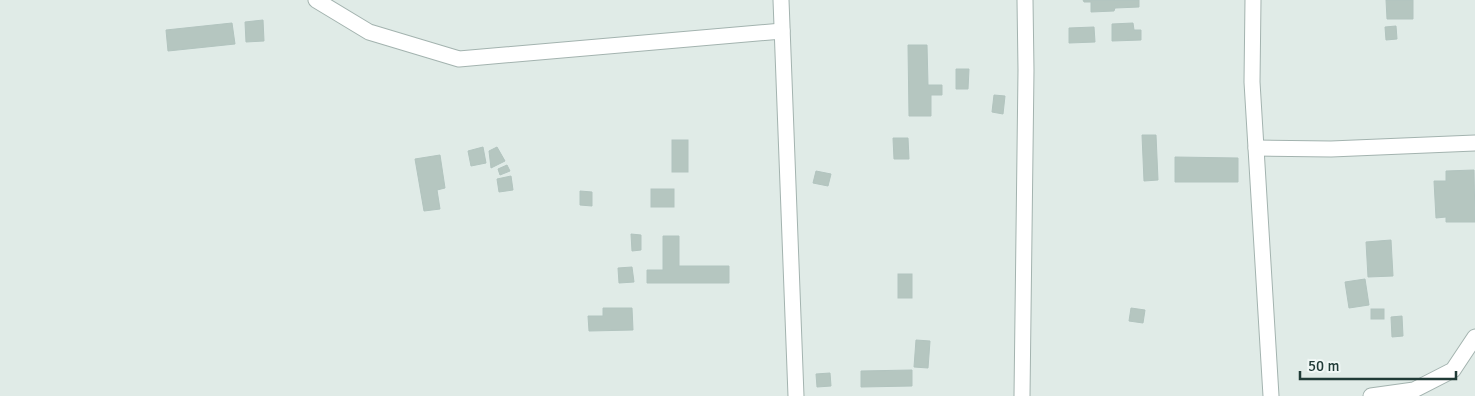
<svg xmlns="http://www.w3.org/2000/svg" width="1475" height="396" viewBox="0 0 1475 396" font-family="Signika,sans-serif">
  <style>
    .building { fill: #b5c6c0; stroke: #b2c4bf }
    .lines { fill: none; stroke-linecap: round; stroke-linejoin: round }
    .street-casing { stroke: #a3b3af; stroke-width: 17 }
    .street { stroke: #fff; stroke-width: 15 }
  </style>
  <rect width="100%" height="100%" fill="#e0ebe7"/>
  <g class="building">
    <polygon points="1083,0 1139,0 1139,7 1115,8 1114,11 1091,12 1091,2 1084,2"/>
    <polygon points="1386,0 1413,0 1413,19 1387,19"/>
    <polygon points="263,20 264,41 246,42 245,22"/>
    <polygon points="232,23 235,44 168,51 166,30"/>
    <polygon points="1133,23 1134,30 1141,30 1141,40 1112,41 1112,24"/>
    <polygon points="1396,26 1397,39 1386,40 1385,27"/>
    <polygon points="1094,27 1095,42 1069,43 1069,28"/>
    <polygon points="908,45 927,45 928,85 942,85 942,95 931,95 931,116 909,116"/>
    <polygon points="956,69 969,69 968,89 956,89"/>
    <polygon points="994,95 1005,96 1003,114 992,112"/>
    <polygon points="1142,135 1156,135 1158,180 1144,181"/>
    <polygon points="893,138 908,138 909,159 894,159"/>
    <rect x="672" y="140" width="16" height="32"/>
    <polygon points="483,147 486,163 471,166 468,151"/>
    <polygon points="497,147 505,161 491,168 489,151"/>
    <polygon points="440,155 445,188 437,190 440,209 424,211 415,159"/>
    <polygon points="1175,157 1238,158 1238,182 1175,182"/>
    <polygon points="507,165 510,171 500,175 498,169"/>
    <polygon points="1474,170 1475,222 1446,222 1446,217 1436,218 1434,181 1446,181 1446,171"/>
    <polygon points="816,171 831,174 828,186 813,183"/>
    <polygon points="511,176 513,190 499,192 497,179"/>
    <rect x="651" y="189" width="23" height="18"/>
    <polygon points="580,191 592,192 592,206 580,205"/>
    <polygon points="631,234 641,235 641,250 632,251"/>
    <polygon points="663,236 679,236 679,266 729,266 729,283 647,283 647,270 663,270"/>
    <polygon points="1391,240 1393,276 1368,277 1366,242"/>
    <polygon points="632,267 634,282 619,283 618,268"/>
    <rect x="898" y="274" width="14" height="24"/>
    <polygon points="1365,279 1369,305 1349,308 1345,282"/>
    <polygon points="603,308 632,308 633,330 589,331 588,316 603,316"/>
    <polygon points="1131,308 1145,310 1143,323 1129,321"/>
    <rect x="1371" y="309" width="13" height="10"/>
    <polygon points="1402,316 1403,336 1392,337 1391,317"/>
    <polygon points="916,340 930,341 928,368 914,367"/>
    <polygon points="912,370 912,386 861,387 861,371"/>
    <polygon points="830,373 831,386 817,387 816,374"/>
  </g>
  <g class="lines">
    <defs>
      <g id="street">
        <polyline points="316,0 369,32 459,59 782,31"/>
        <polyline points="781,0 796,396"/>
        <polyline points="1253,0 1252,82 1271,396"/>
        <polyline points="1256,148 1331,149 1475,143"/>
        <polyline points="1022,396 1026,70 1025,0"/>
        <polyline points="1371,396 1414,390 1453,370 1475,337"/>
      </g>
    </defs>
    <use href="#street" class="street-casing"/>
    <use href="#street" class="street"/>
  </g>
  <path d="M1300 371v8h156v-8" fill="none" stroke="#203b37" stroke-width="2.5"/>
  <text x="1308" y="371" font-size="15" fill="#203b37" stroke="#f0f7f5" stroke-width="4" paint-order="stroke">50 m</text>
</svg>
